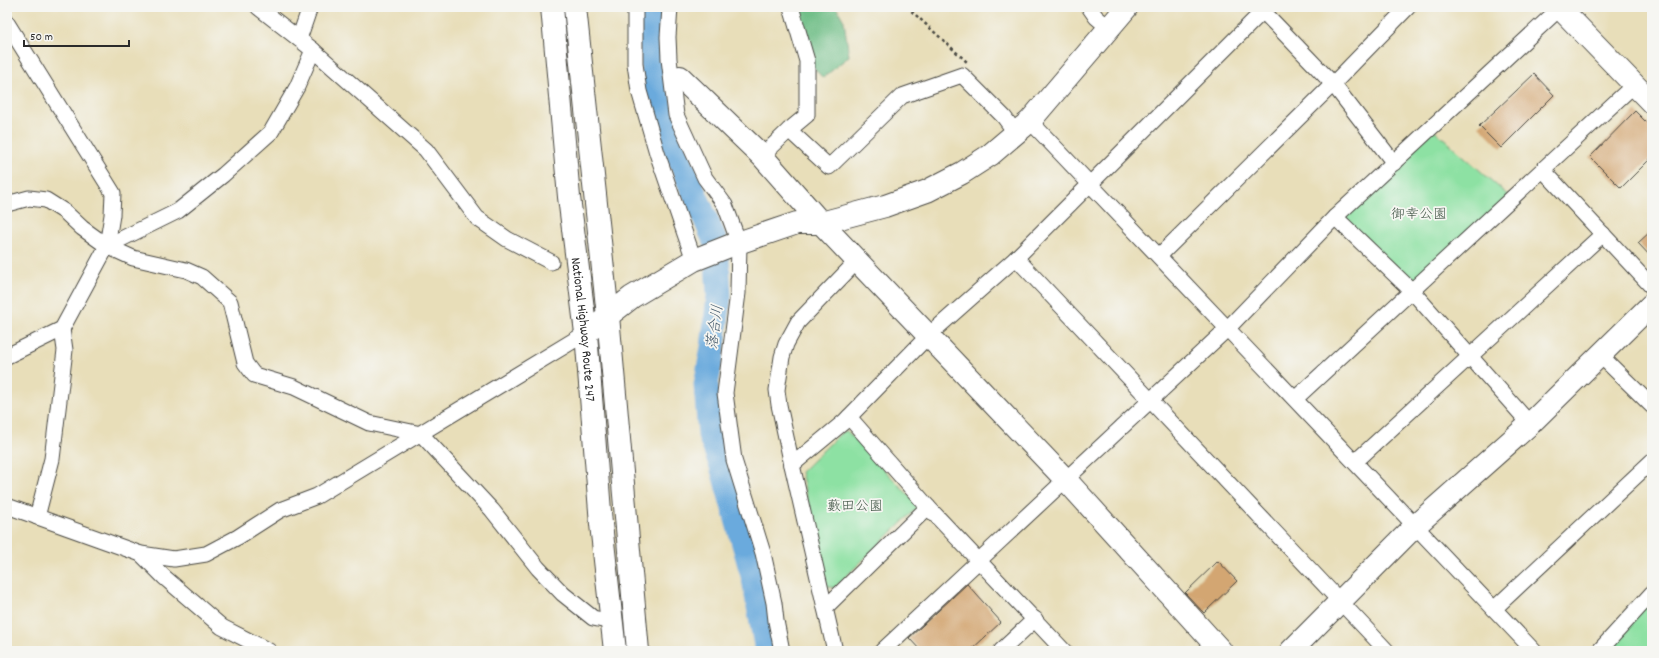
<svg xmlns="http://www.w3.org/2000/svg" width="1659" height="658" viewBox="0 0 1659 658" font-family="Dekko,'Klee One',sans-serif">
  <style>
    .green { fill: #8de1a3; stroke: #5c8667 }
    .forest { fill: #72bf89; stroke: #4e755a }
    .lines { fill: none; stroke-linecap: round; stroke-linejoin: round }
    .river { stroke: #6baadd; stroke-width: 25 }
    .building { fill: #d3a672 }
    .street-casing { stroke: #474640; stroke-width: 17 }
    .secondary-casing { stroke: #474640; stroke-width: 24 }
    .highway-casing { stroke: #474640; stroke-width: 24 }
    .path { stroke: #474640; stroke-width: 2.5; stroke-dasharray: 3 3; stroke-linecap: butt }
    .street { stroke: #fff; stroke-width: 15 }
    .secondary { stroke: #fff; stroke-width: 22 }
    .highway { stroke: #fff; stroke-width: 22 }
    .labels { text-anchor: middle; stroke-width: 3.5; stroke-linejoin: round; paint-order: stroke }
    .park-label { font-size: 14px; fill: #445849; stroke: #f6f6f2 }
    .street-label { font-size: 14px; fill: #2b2b2b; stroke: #f6f6f2 }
    .water-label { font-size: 15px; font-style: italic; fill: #415769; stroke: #f6f6f2 }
  </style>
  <rect width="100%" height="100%" fill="#f6f6f2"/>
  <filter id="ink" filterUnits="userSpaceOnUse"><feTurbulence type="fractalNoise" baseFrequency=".025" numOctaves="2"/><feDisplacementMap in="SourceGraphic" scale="8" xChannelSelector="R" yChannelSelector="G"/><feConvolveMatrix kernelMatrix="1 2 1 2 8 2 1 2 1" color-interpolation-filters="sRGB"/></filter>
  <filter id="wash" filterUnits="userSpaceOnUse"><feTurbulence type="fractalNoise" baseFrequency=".012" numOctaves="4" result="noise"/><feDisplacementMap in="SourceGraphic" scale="16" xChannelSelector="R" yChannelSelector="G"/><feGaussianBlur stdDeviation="0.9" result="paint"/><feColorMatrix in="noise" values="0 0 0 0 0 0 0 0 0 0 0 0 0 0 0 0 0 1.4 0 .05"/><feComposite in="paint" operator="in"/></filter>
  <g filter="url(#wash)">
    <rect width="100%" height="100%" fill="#e8deb9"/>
    <g class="green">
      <polygon points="1432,128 1512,199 1412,291 1335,217"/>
      <polygon points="847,431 919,506 834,588 827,586 801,472 842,432"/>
      <polygon points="1652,593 1652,651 1599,651"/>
    </g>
    <polygon class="forest" points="791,7 836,7 844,21 849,56 823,78 807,61"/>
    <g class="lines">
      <polyline class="river" points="652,7 651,36 654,81 660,107 668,133 716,243 719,296 713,347 706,385 710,435 722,466 754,579 767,651"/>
    </g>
    <g id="blocks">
      <g class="building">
        <polygon points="1534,74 1554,95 1501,148 1479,126"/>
        <polygon points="1635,111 1652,128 1652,157 1621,188 1590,157"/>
        <polygon points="1652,230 1652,258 1638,243"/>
        <polygon points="1218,561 1237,581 1204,613 1185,593"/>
        <polygon points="967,584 1001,622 970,651 921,651 909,638"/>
      </g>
    </g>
  </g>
  <g filter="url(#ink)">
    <use href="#blocks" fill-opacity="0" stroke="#474640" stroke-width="1"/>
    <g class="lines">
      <defs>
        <g id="street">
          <polyline points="258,7 313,50 426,150 477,218 507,239 551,262"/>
          <polyline points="635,7 635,64 639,91 657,153 694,260"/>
          <polyline points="670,7 668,37 669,59 676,115 705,178 725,205 739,243 738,293 725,393 734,460 763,553 774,603 776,621 782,651"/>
          <polyline points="1089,7 1096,17 1109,28"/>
          <polyline points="1259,7 1333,84 1394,163"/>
          <polyline points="7,23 113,193 112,215 107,246 62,329 7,356"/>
          <polyline points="299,39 310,7"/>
          <polyline points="1030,121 1534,651"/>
          <polyline points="789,130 807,115 807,61 791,7"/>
          <polyline points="762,156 789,130 829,167 902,96 962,75 1004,117 1015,132"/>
          <polyline points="1543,170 1652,287"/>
          <polyline points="7,204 29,198 46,200 65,212 82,228 107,246 133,258 186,270 202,277 230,302 245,363 254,375 294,387 369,423 421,434 492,510 538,568 563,594 593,618 612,622"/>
          <polyline points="1335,217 1412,291 1530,424"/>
          <polyline points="107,246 178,211 223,175 271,132 297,87 313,50"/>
          <polyline points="1159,256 1333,84 1408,7"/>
          <polyline points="1016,258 1387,651"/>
          <polyline points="1600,355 1652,406"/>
          <polyline points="1295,399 1635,84"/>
          <polyline points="849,417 928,507 1064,651"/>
          <polyline points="1355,462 1603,234"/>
          <polyline points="792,465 845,421 929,335 1016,258 1267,7"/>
          <polyline points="7,506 141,554 174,559 206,554 238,537 280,510 317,496 586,333"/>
          <polyline points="37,517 52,459 65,350 62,329"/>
          <polyline points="141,554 164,577 222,627 269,651"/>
          <polyline points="825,608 928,507"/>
          <polyline points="1494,609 1652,461"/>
          <polyline points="835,651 792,465 779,405 777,390 782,357 786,344 798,322 858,260"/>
          <polyline points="882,651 1228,328 1335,217 1561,7"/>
          <polyline points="1001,651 1035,619"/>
          <polyline points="1599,651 1652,593"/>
        </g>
        <g id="secondary">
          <polyline points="1559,7 1652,103"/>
          <polyline points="680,77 762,156 821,223 1066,480 1221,651"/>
          <polyline points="586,333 632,297 694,260 732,245 797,223 821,223 885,206 927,191 962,173 990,155 1030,121 1127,7"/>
          <polyline points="1291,651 1415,526 1530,424 1652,304"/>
        </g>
        <g id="highway">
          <path id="s1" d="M552,7L569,197L586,333L601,524L615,651"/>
          <polyline points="575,7 608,316 638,651"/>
        </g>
      </defs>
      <use href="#street" class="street-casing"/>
      <use href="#secondary" class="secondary-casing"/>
      <use href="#highway" class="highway-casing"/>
      <polyline class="path" points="907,7 967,62"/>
      <use href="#street" class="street"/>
      <use href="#secondary" class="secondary"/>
      <use href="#highway" class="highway"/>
    </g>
  </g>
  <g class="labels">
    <g class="park-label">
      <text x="1419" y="218">御幸公園</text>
      <text x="855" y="510">藪田公園</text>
    </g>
    <g class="street-label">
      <text dy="5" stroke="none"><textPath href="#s1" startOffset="324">National Highway Route 247</textPath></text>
    </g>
    <g class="water-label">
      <text transform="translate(714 327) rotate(-82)" y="5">落合川</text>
    </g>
  </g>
  <rect width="1659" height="658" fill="none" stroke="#f6f6f2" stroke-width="24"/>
  <path d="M24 40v6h105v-6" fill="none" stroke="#2b2b2b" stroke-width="2"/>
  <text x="30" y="40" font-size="12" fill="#2b2b2b" stroke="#f6f6f2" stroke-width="3" paint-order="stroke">50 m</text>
</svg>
